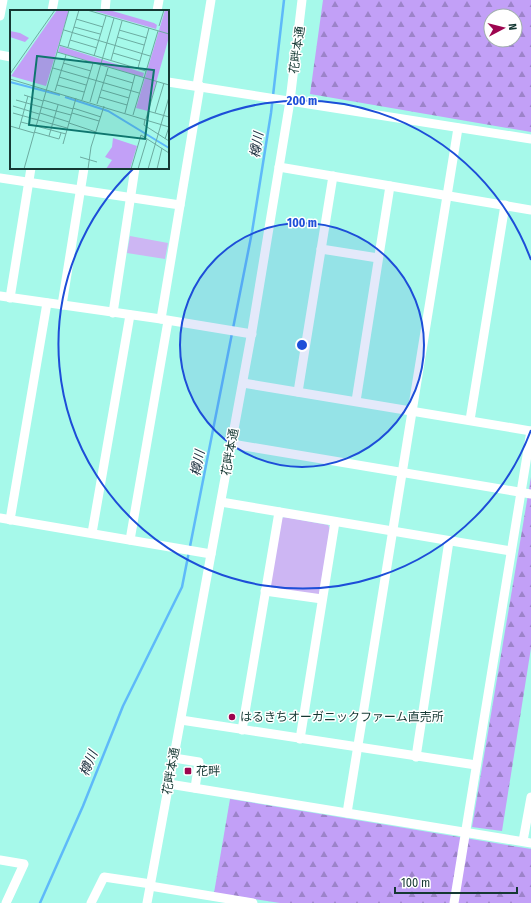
<svg xmlns="http://www.w3.org/2000/svg" width="531" height="903" viewBox="0 0 531 903" font-family="'Fira Sans Condensed','Noto Sans JP',sans-serif">
  <style>
    .forest { fill: url(#forest-firs); fill-rule: evenodd }
    .park { fill: #cdb6f3 }
    .lines { fill: none; stroke-linecap: round; stroke-linejoin: round }
    .stream { stroke: #5eb9f9; stroke-width: 2.5 }
    .minor { stroke: #fff; stroke-width: 9 }
    .ring { fill: none; stroke: #1d4ed8; stroke-width: 2 }
    .poi-dot { fill: #9d054f; stroke: #fff; stroke-width: 1.5 }
    .labels { text-anchor: middle; stroke-width: 3; stroke-linejoin: round; paint-order: stroke }
    .street-label { font-size: 12px; fill: #153833; stroke: #fff }
    .poi-label { font-size: 12px; fill: #153833; stroke: #fff; text-anchor: start }
    .water-label { font-size: 13px; font-style: italic; fill: #1a2e3d; stroke: #fff }
    .inset-river { fill: none; stroke: #5eb9f9; stroke-width: 2 }
    .inset-road { fill: none; stroke: #6caca1; stroke-width: 1 }
    .view { fill: #0f766e; fill-opacity: 0.15; stroke: #0f766e; stroke-width: 2 }
    .inset-edge { fill: none; stroke: #153833; stroke-width: 2 }
    .centre { fill: #1d4ed8; stroke: #fff; stroke-width: 2 }
    .ring-label { font-size: 12px; text-anchor: middle; font-weight: bold; fill: #1d4ed8; stroke: #fff; stroke-width: 3; stroke-linejoin: round; paint-order: stroke }
  </style>
  <defs>
    <pattern id="forest-firs" width="22" height="20" patternUnits="userSpaceOnUse"><rect width="22" height="20" fill="#c2a0f7"/><path d="M5 1l3.5 6h-7zM16 11l3.5 6h-7z" fill="#9c83c9"/></pattern>
  </defs>
  <rect width="100%" height="100%" fill="#a6f9ea"/>
  <g class="forest">
    <path d="M323,0H531V132L310,94ZM491,16H515V40H491Z"/>
    <polygon points="531,477 531,648 502,831 472,827"/>
    <polygon points="230,799 531,849 531,903 280,903 214,893"/>
  </g>
  <g class="park">
    <polygon points="130,236 168,243 165,259 127,253"/>
    <polygon points="284,517 328,525 330,529 319,595 272,589 270,586 280,520"/>
  </g>
  <g class="lines">
    <polyline class="stream" points="40,903 83,806 123,706 182,587 252,232 271,113 284,0"/>
    <g class="minor">
      <polyline points="52,11 54,0"/>
      <polyline points="105,11 106,0"/>
      <polyline points="157,11 159,0"/>
      <polyline points="0,16 3,0"/>
      <polyline points="0,55 11,57"/>
      <polyline points="168,82 531,139"/>
      <polyline points="197,86 211,0"/>
      <polyline points="279,167 531,210"/>
      <polyline points="0,178 180,205"/>
      <polyline points="321,249 378,258"/>
      <polyline points="0,296 161,319 252,334"/>
      <polyline points="10,298 31,168"/>
      <polyline points="62,305 84,168"/>
      <polyline points="113,313 135,168"/>
      <polyline points="161,319 200,86"/>
      <polyline points="243,383 531,431"/>
      <polyline points="298,392 333,176"/>
      <polyline points="356,401 390,186"/>
      <polyline points="470,420 505,205"/>
      <polyline points="232,444 531,494"/>
      <polyline points="221,502 511,551"/>
      <polyline points="0,518 211,554"/>
      <polyline points="10,520 47,303"/>
      <polyline points="92,533 130,315"/>
      <polyline points="130,540 168,321"/>
      <polyline points="265,591 322,599"/>
      <polyline points="181,720 476,765"/>
      <polyline points="242,730 279,512"/>
      <polyline points="300,739 335,522"/>
      <polyline points="416,757 449,541"/>
      <polyline points="174,758 199,762 195,788"/>
      <polyline points="169,784 531,843"/>
      <polyline points="347,813 458,128"/>
      <polyline points="523,841 531,797"/>
      <polyline points="0,860 24,864 6,903"/>
      <polyline points="150,886 253,903"/>
      <polyline points="91,903 104,877 151,884"/>
      <polyline points="147,903 252,331 290,101 302,0"/>
      <polyline points="454,903 531,431"/>
    </g>
  </g>
  <circle cx="302" cy="345" r="122" fill="#1d4ed8" fill-opacity=".12"/>
  <g class="ring">
    <circle cx="302" cy="345" r="122"/>
    <path d="M531 430A244 244 0 1 1 134 168M169 140A244 244 0 0 1 531 260"/>
  </g>
  <g class="poi-dot">
    <circle cx="232" cy="717" r="4"/>
    <rect x="184" y="767" width="8" height="8" rx="2"/>
  </g>
  <g class="labels">
    <g class="street-label">
      <text transform="translate(297 50) rotate(-82)" y="4">花畔本通</text>
      <text transform="translate(230 452) rotate(-80)" y="4">花畔本通</text>
      <text transform="translate(171 771) rotate(-80)" y="4">花畔本通</text>
    </g>
    <g class="poi-label">
      <text x="240" y="721">はるきちオーガニックファーム直売所</text>
      <text x="196" y="775">花畔</text>
    </g>
    <g class="water-label">
      <text transform="translate(256 145) rotate(-81)" y="5">樽川</text>
      <text transform="translate(197 463) rotate(-79)" y="5">樽川</text>
      <text transform="translate(88 763) rotate(-67)" y="5">樽川</text>
    </g>
  </g>
  <g transform="translate(10 10)">
    <rect width="159" height="159" fill="#a6f9ea"/>
    <path d="M47,0H59L36,76L1,66ZM81,0H99L144,13L147,15L146,19ZM155,0H159V27L138,101L126,98ZM0,21L10,23L19,28L15,32L0,27ZM50,36L134,63L133,67L48,42ZM103,128L127,136L120,159H96L102,150L95,147L102,137Z" fill="#c2a0f7"/>
    <path class="inset-river" d="M0,72L50,85M55,87L98,101L159,138"/>
    <path class="inset-road" d="M77,0L159,24M66,9L93,17M149,16L154,0M64,17L90,24M54,20L140,46M109,20L137,28M107,27L134,35M60,30L87,38M49,35L136,61M58,37L69,0M47,42L159,75M103,43L130,51M84,46L96,6M101,50L112,11M53,53L81,61M43,58L129,83M128,58L139,18M0,64L45,0M96,65L123,73M49,67L76,75M0,69L159,117M47,75L74,82M92,80L119,88M45,81L56,45M14,85L33,91M89,87L117,95M6,90L31,97M33,90L63,99M72,90L83,53M80,92L104,8M87,94L98,58M3,96L29,104M31,97L61,105M63,98L91,107M138,101L159,107M3,103L28,110M30,103L59,112M62,103L89,111M115,103L125,65M145,103L154,73M123,105L148,21M135,109L134,115L159,131M136,109L147,71M28,110L57,118M11,112L26,116M59,113L86,122M0,116L24,123M26,116L56,124M9,119L18,86M24,122L49,129L51,123M39,126L48,95M155,129L159,117M53,134L66,88M70,147L87,152M14,159L59,0M78,159L81,137L94,96M121,159L131,125L159,143M128,159L137,129M138,159L159,87M147,159L152,138"/>
    <path class="view" d="M27,46L144,60L135,129L19,115Z"/>
    <rect width="159" height="159" class="inset-edge"/>
  </g>
  <circle cx="302" cy="345" r="6" class="centre"/>
  <g class="ring-label">
    <text x="302" y="105">200 m</text>
    <text x="302" y="227">100 m</text>
  </g>
  <g transform="translate(503 28) rotate(83)"><circle r="19" fill="#ffffff" stroke="#a1afad"/>
  <path d="M0-3L7 15L0 10L-7 15Z" fill="#9d054f"/>
  <text y="-6" font-size="11" font-weight="bold" text-anchor="middle" fill="#153833">N</text>
  </g>
  <path d="M395 887v6h122v-6" fill="none" stroke="#153833" stroke-width="2"/>
  <text x="401" y="887" font-size="12" fill="#153833" stroke="#ffffff" stroke-width="3" paint-order="stroke">100 m</text>
</svg>
